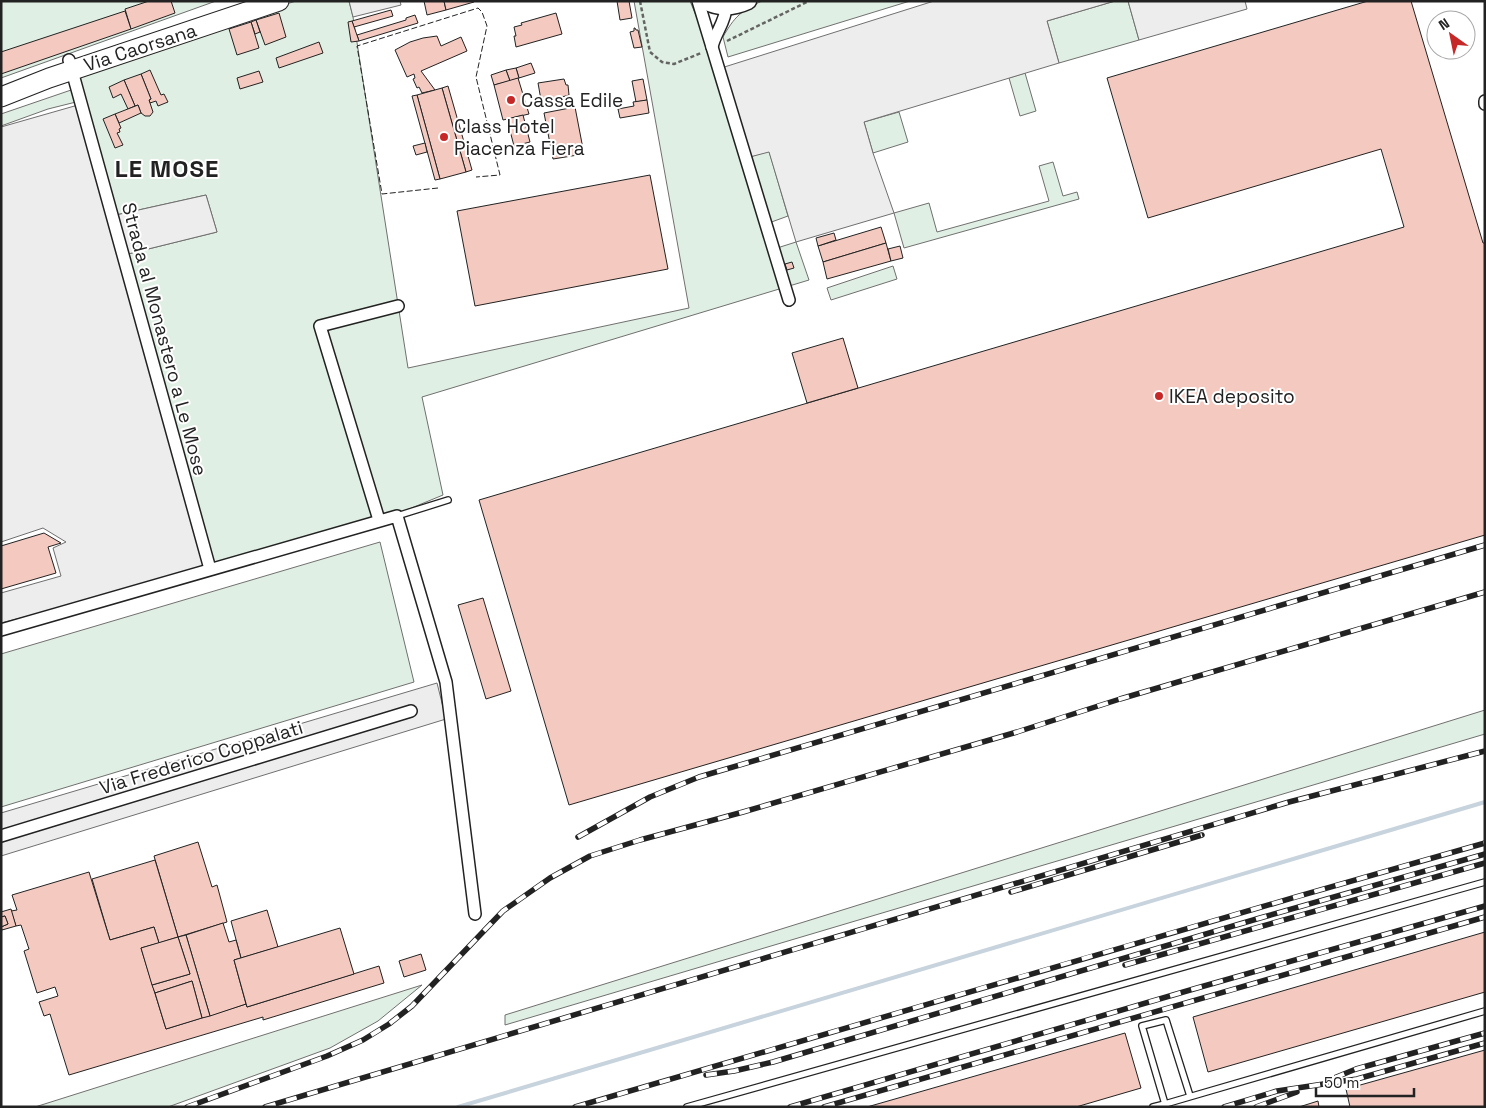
<svg xmlns="http://www.w3.org/2000/svg" width="1486" height="1108" viewBox="0 0 1486 1108" font-family="'Space Grotesk',sans-serif">
  <style>
    .green { fill: #e0efe3; stroke: #6f6f6f }
    .parking { fill: #ededed; stroke: #6f6f6f }
    .lines { fill: none; stroke-linecap: round; stroke-linejoin: round }
    .stream { stroke: #c7d3dd; stroke-width: 4 }
    .building { fill: #f3c9c0; stroke: #222 }
    .lane-casing { stroke: #222; stroke-width: 8 }
    .street-casing { stroke: #222; stroke-width: 14 }
    .secondary-casing { stroke: #222; stroke-width: 19 }
    .primary-casing { stroke: #222; stroke-width: 21 }
    .path { stroke: #646464; stroke-width: 2.5; stroke-dasharray: 4 2.5; stroke-linecap: butt }
    .lane { stroke: #fff; stroke-width: 5.5 }
    .street { stroke: #fff; stroke-width: 11 }
    .secondary { stroke: #fff; stroke-width: 16 }
    .primary { stroke: #fff; stroke-width: 19 }
    .rail-casing { stroke: #222; stroke-width: 5.5 }
    .rail { stroke: #fff; stroke-width: 4; stroke-dasharray: 11; stroke-linecap: butt }
    .fence { stroke: #222; stroke-width: 1; stroke-dasharray: 6 2.5; stroke-linecap: butt }
    .poi-dot { fill: #c62828; stroke: #fff; stroke-width: 2 }
    .labels { text-anchor: middle; stroke-width: 4; stroke-linejoin: round; paint-order: stroke }
    .street-label { font-size: 19px; fill: #222; stroke: #fff }
    .poi-label { font-size: 19px; fill: #222; stroke: #fff; text-anchor: start }
    .district-label { font-size: 24px; font-weight: bold; letter-spacing: 1px; fill: #222; stroke: #fff }
  </style>
  <rect width="100%" height="100%" fill="#fff"/>
  <g class="green">
    <polygon points="1,1 216,1 1,78"/>
    <polygon points="296,1 349,1 353,17 408,368 689,308 634,1 690,1 718,69 746,158 769,151 788,216 766,224 774,249 796,242 809,280 422,397 443,495 397,514 215,568 128,254 217,232 206,195 116,215 74,70"/>
    <path d="M762,1H910L728,57L723,37C734,17 742,10 762,1Z"/>
    <polygon points="1115,1 1128,1 1139,40 1059,63 1047,21"/>
    <polygon points="1025,73 1036,111 1020,116 1009,78"/>
    <polygon points="74,89 76,102 48,109 1,126 1,114"/>
    <polygon points="899,112 908,142 873,153 864,122"/>
    <polygon points="1053,162 1063,196 1077,192 1079,199 904,248 894,213 929,203 937,232 1049,201 1039,166"/>
    <polygon points="893,266 897,279 831,300 827,288"/>
    <polygon points="380,542 414,682 1,807 1,654"/>
    <polygon points="1485,710 1485,734 505,1025 505,1015"/>
    <polygon points="422,985 378,1021 330,1048 168,1107 35,1107"/>
  </g>
  <g class="parking">
    <polygon points="349,1 400,1 401,5 353,17"/>
    <polygon points="934,1 1115,1 1047,21 1059,63 864,122 873,153 894,213 796,242 769,152 746,158 718,69"/>
    <polygon points="1128,1 1245,1 1247,9 1139,40"/>
    <polygon points="85,103 116,215 206,195 217,232 128,254 215,568 1,623 1,593 61,576 53,548 66,542 43,528 1,542 1,127"/>
    <polygon points="437,683 446,719 1,856 1,813"/>
  </g>
  <g class="lines">
    <polyline class="stream" points="458,1107 1485,802"/>
  </g>
  <g class="building">
    <polygon points="149,1 171,1 175,13 131,29 125,9"/>
    <polygon points="424,1 444,1 446,10 427,15"/>
    <polygon points="444,1 474,1 474,2 446,10"/>
    <polygon points="617,1 629,1 632,18 620,20"/>
    <polygon points="1368,1 1411,1 1483,243 1485,243 1485,535 569,805 479,500 1404,227 1381,149 1148,218 1107,78"/>
    <polygon points="391,10 393,16 354,27 352,21"/>
    <polygon points="125,11 131,29 1,74 1,52"/>
    <polygon points="279,13 286,37 265,45 256,20"/>
    <polygon points="556,13 562,34 516,47 514,36 516,36 514,27 522,25 521,23"/>
    <polygon points="415,15 418,23 359,41 357,35 406,20 406,18"/>
    <polygon points="256,20 260,32 255,34 251,22"/>
    <polygon points="352,21 359,41 351,42 348,22"/>
    <polygon points="251,22 259,48 237,55 229,29"/>
    <polygon points="634,28 635,28 636,30 638,30 642,47 634,48 630,32 634,31"/>
    <polygon points="437,36 441,46 461,37 467,51 421,71 435,90 422,93 419,87 417,88 413,79 415,78 414,74 407,77 395,50 410,42 423,38"/>
    <polygon points="319,42 323,53 279,68 276,58"/>
    <polygon points="531,63 535,73 519,78 516,68"/>
    <polygon points="516,68 519,78 510,81 506,70"/>
    <polygon points="150,70 161,95 164,94 168,102 158,106 156,101 150,103 149,100 151,99 141,74"/>
    <polygon points="506,70 510,81 494,85 491,75"/>
    <polygon points="259,71 263,82 240,89 237,78"/>
    <polygon points="141,74 151,99 149,100 153,112 150,116 145,116 141,113 138,105 135,106 124,80"/>
    <polygon points="518,78 529,114 503,120 494,85"/>
    <polygon points="564,79 566,85 568,85 569,95 562,97 562,98 541,100 538,83"/>
    <polygon points="643,79 647,100 636,102 632,81"/>
    <polygon points="124,80 135,106 128,109 121,94 113,98 109,87"/>
    <polygon points="448,86 472,170 466,172 442,88"/>
    <polygon points="442,88 466,172 440,179 417,95"/>
    <polygon points="417,95 440,179 435,180 412,96"/>
    <polygon points="647,100 649,113 620,118 618,109 634,106 633,102"/>
    <polygon points="138,105 141,113 119,123 115,114"/>
    <polygon points="575,107 584,154 553,159 544,113"/>
    <polygon points="115,114 121,128 119,129 120,132 117,133 123,145 115,148 103,119"/>
    <polygon points="523,115 530,142 514,146 507,119"/>
    <polygon points="425,143 427,152 416,155 413,146"/>
    <polygon points="650,175 668,269 475,306 457,211"/>
    <polygon points="881,227 886,243 823,262 818,246"/>
    <polygon points="834,233 836,240 818,246 816,238"/>
    <polygon points="886,243 891,261 827,279 823,262"/>
    <polygon points="900,246 903,258 891,261 888,249"/>
    <polygon points="792,262 794,268 787,270 785,264"/>
    <polygon points="843,338 858,388 807,403 792,353"/>
    <polygon points="44,533 61,543 48,547 56,573 1,589 1,546"/>
    <polygon points="483,598 511,691 486,699 458,605"/>
    <polygon points="198,842 212,887 217,885 227,922 178,937 154,856"/>
    <polygon points="155,860 178,937 159,943 154,927 110,940 92,879"/>
    <polygon points="89,872 110,940 154,927 159,943 141,948 166,1029 246,1004 247,1007 379,966 384,983 263,1020 263,1017 69,1075 50,1014 44,1016 39,1002 58,996 55,987 37,993 24,951 29,949 21,925 16,926 11,911 17,910 12,895"/>
    <polygon points="11,909 16,926 2,930 1,927 8,924 5,916 1,917 1,912"/>
    <polygon points="267,910 278,947 241,958 231,921"/>
    <polygon points="5,916 8,924 1,927 1,917"/>
    <polygon points="223,923 229,942 236,940 241,958 234,960 246,1004 210,1016 186,935"/>
    <polygon points="340,928 354,974 247,1007 234,960"/>
    <polygon points="1485,932 1485,992 1208,1072 1193,1017"/>
    <polygon points="186,935 210,1016 202,1018 192,981 155,993 152,985 190,974 178,937"/>
    <polygon points="178,937 190,974 152,985 141,948"/>
    <polygon points="421,954 426,970 404,977 399,961"/>
    <polygon points="192,981 202,1018 166,1029 155,993"/>
    <polygon points="1125,1033 1141,1088 1076,1107 867,1107"/>
    <polygon points="1485,1050 1485,1107 1350,1107 1346,1089"/>
    <polygon points="1318,1101 1319,1107 1299,1107"/>
  </g>
  <g class="lines">
    <defs>
      <g id="lane">
        <polyline points="397,516 448,500"/>
        <polyline points="1190,1096 1166,1020 1142,1026 1165,1104 1485,1011"/>
        <polyline points="687,1107 1485,882"/>
        <polyline points="1153,1107 1165,1104"/>
      </g>
      <g id="street">
        <polyline points="698,1 789,300"/>
        <path d="M712,47C715,33 726,21 726,7"/>
        <polyline points="69,60 210,569"/>
        <polyline points="1485,101 1485,104"/>
        <polyline points="379,520 320,326 398,306"/>
        <polyline points="1,630 397,516 446,682 475,914"/>
        <polyline points="1,836 411,711"/>
      </g>
      <path id="secondary" d="M705,1C720,9 733,8 748,1"/>
      <polyline id="primary" points="1,97 49,78 279,1"/>
    </defs>
    <use href="#lane" class="lane-casing"/>
    <use href="#street" class="street-casing"/>
    <use href="#secondary" class="secondary-casing"/>
    <use href="#primary" class="primary-casing"/>
    <g class="path">
      <polyline points="640,1 650,52 662,62 674,64 701,53"/>
      <polyline points="727,41 809,1"/>
    </g>
    <use href="#lane" class="lane"/>
    <use href="#street" class="street"/>
    <use href="#secondary" class="secondary"/>
    <use href="#primary" class="primary"/>
    <defs>
      <g id="rail">
        <polyline points="578,837 650,797 699,777 1485,545"/>
        <polyline points="1011,892 1202,835"/>
        <polyline points="1125,965 1485,863"/>
        <polyline points="706,1075 734,1071 773,1062 1260,918 1485,854"/>
        <polyline points="1334,1078 1356,1069 1485,1033"/>
        <polyline points="187,1107 327,1056 363,1040 389,1024 412,1006 503,911 550,878 590,856 640,840 743,812 1017,732 1120,699 1485,592"/>
        <polyline points="265,1107 1289,802 1485,751"/>
        <path d="M575,1107C878,1019 1181,929 1485,843"/>
        <polyline points="790,1107 1197,988 1485,906"/>
        <polyline points="824,1107 1485,917"/>
        <polyline points="1224,1107 1277,1091 1357,1079 1485,1043"/>
        <polyline points="1256,1107 1297,1092"/>
      </g>
    </defs>
    <use href="#rail" class="rail-casing"/>
    <use href="#rail" class="rail"/>
    <polyline class="fence" points="438,188 382,194 357,46 478,8 482,12 487,26 476,77 500,175 476,177"/>
  </g>
  <g class="poi-dot">
    <circle cx="511" cy="100" r="5"/>
    <circle cx="444" cy="137" r="5"/>
    <circle cx="1159" cy="396" r="5"/>
  </g>
  <g class="labels">
    <g class="street-label">
      <text transform="translate(140 47) rotate(-18)" y="7">Via Caorsana</text>
      <text transform="translate(165 339) rotate(75)" y="7">Strada al Monastero a Le Mose</text>
      <text transform="translate(201 757) rotate(-17)" y="7">Via Frederico Coppalati</text>
    </g>
    <g class="poi-label">
      <text x="521" y="107">Cassa Edile</text>
      <text x="454" y="133">Class Hotel<tspan x="454" dy="22">Piacenza Fiera</tspan></text>
      <text x="1169" y="403">IKEA deposito</text>
    </g>
    <g class="district-label">
      <text x="167" y="177">LE MOSE</text>
    </g>
  </g>
  <rect width="1486" height="1108" fill="none" stroke="#222222" stroke-width="5"/>
  <g transform="translate(1451 35) rotate(327)"><circle r="24" fill="#ffffff" stroke="#a7a7a7"/>
  <path d="M0-4L9 19L0 12L-9 19Z" fill="#c62828"/>
  <text y="-8" font-size="14" font-weight="bold" text-anchor="middle" fill="#222222">N</text>
  </g>
  <path d="M1316 1088v8h98v-8" fill="none" stroke="#222222" stroke-width="2.5"/>
  <text x="1324" y="1088" font-size="15" fill="#222222" stroke="#ffffff" stroke-width="4" paint-order="stroke">50 m</text>
</svg>
